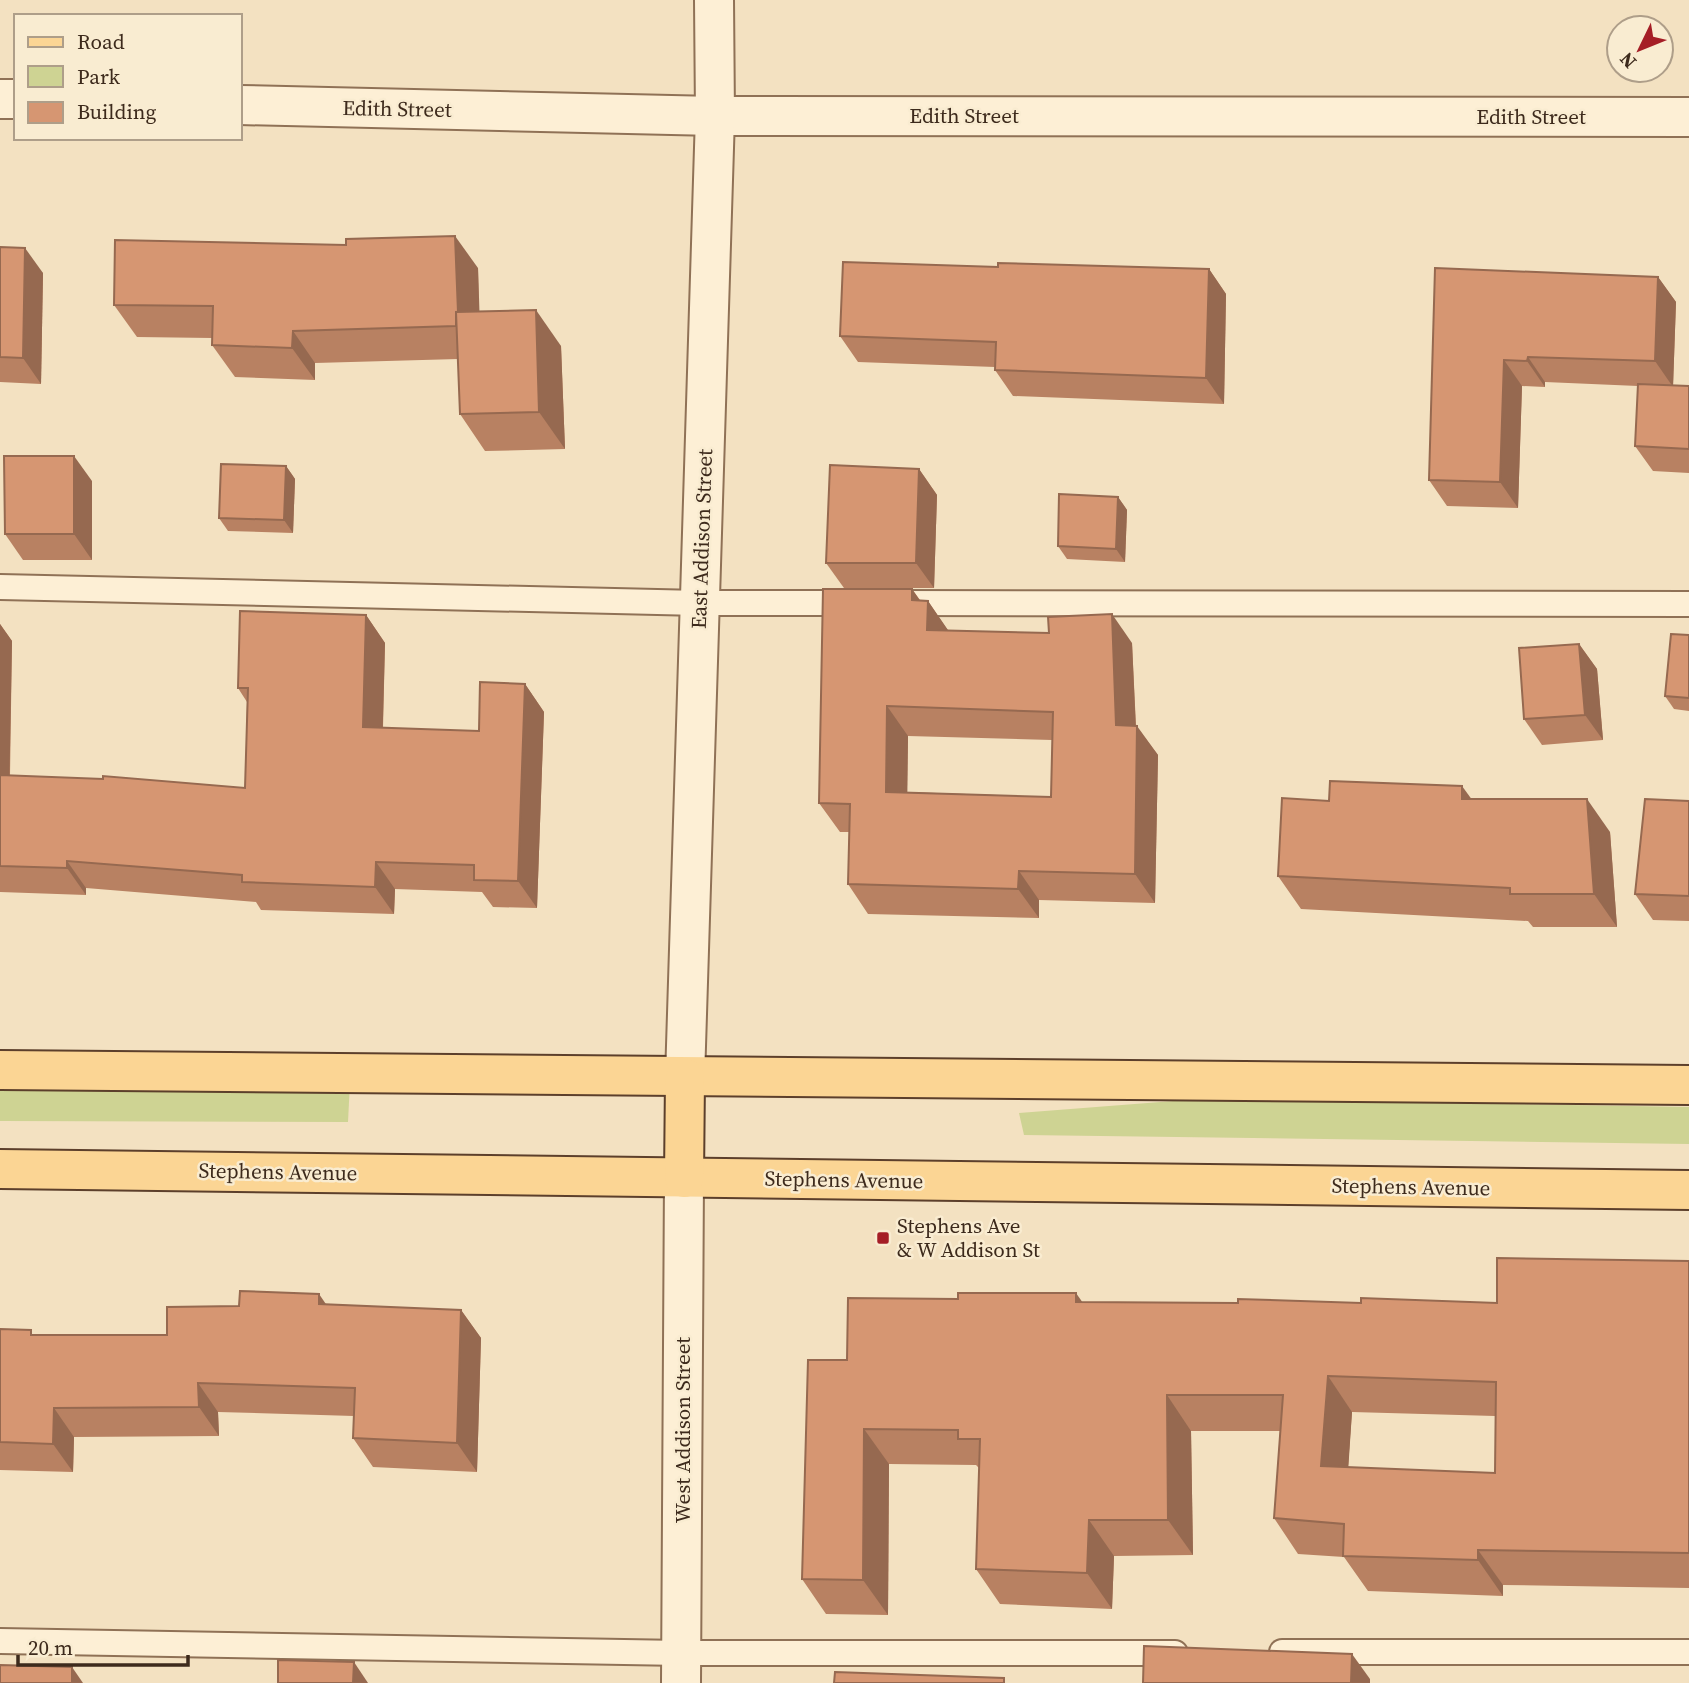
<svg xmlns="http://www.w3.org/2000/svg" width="1689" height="1683" viewBox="0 0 1689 1683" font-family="'Source Serif 4',serif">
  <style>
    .green { fill: #ced393 }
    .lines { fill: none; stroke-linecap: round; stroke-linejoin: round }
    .lane-casing { stroke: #8f7156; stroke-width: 28 }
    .street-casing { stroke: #8f7156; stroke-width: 42 }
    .primary-casing { stroke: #5c3f2b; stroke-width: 42 }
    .lane { stroke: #fdefd5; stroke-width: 24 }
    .street { stroke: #fdefd5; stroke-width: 38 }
    .primary { stroke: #fbd594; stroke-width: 38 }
    .wall { fill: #b88162; fill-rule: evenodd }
    .shaded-wall { fill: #966950 }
    .building { fill: #d69672; stroke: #966950; stroke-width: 2; fill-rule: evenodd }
    .poi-dot { fill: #a51e26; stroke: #f9ecd1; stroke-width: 2.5 }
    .labels { text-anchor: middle; stroke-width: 5; stroke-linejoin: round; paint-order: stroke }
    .street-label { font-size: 21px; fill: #3d2a1c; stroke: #f9ecd1 }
    .poi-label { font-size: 21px; fill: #3d2a1c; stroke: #f9ecd1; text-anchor: start }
  </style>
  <rect width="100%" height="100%" fill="#f3e1c1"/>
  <g class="green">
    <polygon points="0,1081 350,1082 348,1122 0,1121"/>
    <polygon points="1199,1099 1689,1107 1689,1144 1024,1135 1019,1113"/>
  </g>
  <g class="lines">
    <defs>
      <g id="lane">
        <polyline points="0,587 700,603 855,603"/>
        <polyline points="895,603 1689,604"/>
        <polyline points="0,1641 682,1653 1175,1653"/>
        <polyline points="1282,1652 1689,1652"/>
      </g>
      <g id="street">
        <polyline points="0,99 16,99"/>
        <polyline points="240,105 715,116 1689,117"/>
        <polyline points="685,1078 715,116 714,0"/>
        <polyline points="681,1683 684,1178"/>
      </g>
      <g id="primary">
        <polyline points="0,1070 1689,1085"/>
        <polyline points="0,1169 1689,1190"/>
        <polyline points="684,1178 685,1078"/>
      </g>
    </defs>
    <use href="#lane" class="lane-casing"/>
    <use href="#street" class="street-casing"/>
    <use href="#primary" class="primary-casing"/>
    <use href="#lane" class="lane"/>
    <use href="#street" class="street"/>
    <use href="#primary" class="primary"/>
  </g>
  <g class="wall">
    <polygon points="0,247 43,273 41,384 0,382"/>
    <polygon points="998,267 1209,269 1226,294 1224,404 1013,396 995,370 995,367 858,362 840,336"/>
    <polygon points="478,268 479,311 561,346 565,449 485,451 460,414 458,359 315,363 315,380 235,377 212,345 212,338 137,337 114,305"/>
    <polygon points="1435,268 1658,277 1676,302 1673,386 1689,386 1689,473 1653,471 1635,446 1638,386 1545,382 1545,387 1522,386 1518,508 1447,506 1429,480"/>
    <polygon points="286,466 295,479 293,533 228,531 219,518"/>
    <polygon points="919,469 937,495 934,588 844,588 826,563"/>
    <polygon points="92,481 92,560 23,560 5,534"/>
    <polygon points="1118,497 1127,510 1125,562 1067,559 1058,546"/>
    <path d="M912,589L920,600L928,601L948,631L1132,643L1136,726L1158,755L1155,903L1039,900V918L868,914L848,884L849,832H840L819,803ZM908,736L1052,740L1051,797L907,792Z"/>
    <polygon points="366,615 385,643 383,728 479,731 525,684 544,712 537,908 493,907 482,892 395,889 394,914 261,910 256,902 86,888 86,895 0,892 0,624 12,641 10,776 245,788 247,702 238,688"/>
    <polygon points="1689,635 1689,711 1674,709 1665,696"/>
    <polygon points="1579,644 1597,669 1603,740 1542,745 1524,719"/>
    <polygon points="1472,799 1610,832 1617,927 1533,927 1528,921 1301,909 1278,876 1329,801"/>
    <polygon points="1689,801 1689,921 1653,920 1635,894"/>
    <path d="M1689,1261V1588L1503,1585V1596L1368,1591L1344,1557L1298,1554L1274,1518L1280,1431H1191L1193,1555L1114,1556L1112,1609L1000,1604L976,1569L979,1468L976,1465L889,1464L888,1615L826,1614L802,1579L847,1360L1083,1302L1497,1303ZM1352,1412L1495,1416V1473L1348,1467Z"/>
    <polygon points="326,1304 461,1310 481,1338 477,1472 373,1467 353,1438 354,1416 218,1412 219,1436 74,1437 73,1472 0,1470 0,1329 34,1335 167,1335"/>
  </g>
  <g class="shaded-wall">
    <polygon points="455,236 478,268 481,358 459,326"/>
    <polygon points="25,248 43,273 41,384 23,358"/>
    <polygon points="1209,269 1226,294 1224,404 1206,378"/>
    <polygon points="1658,277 1676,302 1673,387 1655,361"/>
    <polygon points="536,310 561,346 565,449 539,412"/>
    <polygon points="293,331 315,363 315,380 292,348"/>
    <polygon points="1528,357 1545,382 1545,387 1527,361"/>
    <polygon points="1504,360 1522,386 1518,508 1500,482"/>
    <polygon points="74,456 92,481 92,560 74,534"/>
    <polygon points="286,466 295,479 293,533 284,520"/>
    <polygon points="919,469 937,495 934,588 916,563"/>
    <polygon points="1118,497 1127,510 1125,562 1116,549"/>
    <polygon points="912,589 927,611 928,601 948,630 947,659 927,630 912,600"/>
    <polygon points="1112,614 1132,643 1137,754 1116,725"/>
    <polygon points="366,615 385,643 382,755 363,727"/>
    <polygon points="0,624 12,641 9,802 0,789"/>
    <polygon points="1579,644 1597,669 1603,740 1585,715"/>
    <polygon points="525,684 544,712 537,908 518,881"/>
    <polygon points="887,706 908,736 907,821 886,792"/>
    <polygon points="1137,726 1158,755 1155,903 1135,874"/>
    <polygon points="1462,786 1486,819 1462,799"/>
    <polygon points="1587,799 1610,832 1617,927 1594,894"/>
    <polygon points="67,861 86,888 86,895 67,868"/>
    <polygon points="376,862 395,889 394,914 375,887"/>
    <polygon points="1019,871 1039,900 1039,918 1018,889"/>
    <polygon points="1076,1293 1101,1329 1076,1302"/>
    <polygon points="319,1294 339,1323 319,1304"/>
    <polygon points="461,1310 481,1338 477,1472 457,1443"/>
    <polygon points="1328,1376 1352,1412 1346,1502 1321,1466"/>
    <polygon points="198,1383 218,1412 219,1436 199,1407"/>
    <polygon points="1167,1395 1191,1431 1193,1555 1168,1520"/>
    <polygon points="54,1408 74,1437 73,1472 53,1444"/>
    <polygon points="864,1429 889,1464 888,1615 863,1580"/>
    <polygon points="1089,1520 1114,1556 1112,1609 1087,1573"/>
    <polygon points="1478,1550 1503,1585 1503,1596 1478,1560"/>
    <polygon points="1352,1654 1370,1679 1370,1683 1351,1683"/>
    <polygon points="354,1662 368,1683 353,1683"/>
    <polygon points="72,1667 83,1683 72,1683"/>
  </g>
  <g class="building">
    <polygon points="455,236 458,312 456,312 456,326 293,331 292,348 212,345 213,306 114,305 115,240 346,245 346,239"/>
    <polygon points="0,247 25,248 23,358 0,357"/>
    <polygon points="843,262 998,267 998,263 1209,269 1206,378 995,370 996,342 840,336"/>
    <polygon points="1435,268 1658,277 1655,361 1528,357 1527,361 1504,360 1500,482 1429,480"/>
    <polygon points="536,310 539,412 460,414 456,312"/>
    <polygon points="1638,384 1689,386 1689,449 1635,446"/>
    <polygon points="4,456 74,456 74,534 5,534"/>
    <polygon points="221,464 286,466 284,520 219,518"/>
    <polygon points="830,465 919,469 916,563 826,563"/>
    <polygon points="1059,494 1118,497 1116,549 1058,546"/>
    <path d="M823,589H912V600L928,601L927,630L1049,633L1048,617L1112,614L1116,725L1137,726L1135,874L1019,871L1018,889L848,884L850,804L819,803ZM887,706L1053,712L1051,797L886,792Z"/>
    <polygon points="240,611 366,615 363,727 479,731 480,682 525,684 518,881 474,880 474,865 376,862 375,887 242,882 242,875 67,861 67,868 0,866 0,775 103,779 103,776 245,788 248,688 238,688"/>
    <polygon points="1671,634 1689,635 1689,698 1665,696"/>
    <polygon points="1579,644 1585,715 1524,719 1519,648"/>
    <polygon points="1330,781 1462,786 1462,799 1587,799 1594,894 1510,894 1510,888 1278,876 1282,798 1329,801"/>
    <polygon points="1645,799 1689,801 1689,896 1635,894"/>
    <path d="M1497,1258L1689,1261V1553L1478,1550V1560L1343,1556L1344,1524L1274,1518L1283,1395H1167L1168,1520H1089L1087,1573L976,1569L980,1439H958V1430L864,1429L863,1580L802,1579L808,1360H847L848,1298L958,1299V1293H1076V1302L1238,1303V1299L1361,1303V1298L1497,1303ZM1328,1376L1496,1382L1495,1473L1321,1466Z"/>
    <polygon points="240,1291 319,1294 319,1304 461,1310 457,1443 353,1438 355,1388 198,1383 199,1407 54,1408 53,1444 0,1442 0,1329 31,1330 31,1335 167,1335 167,1307 239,1306"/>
    <polygon points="1144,1646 1352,1654 1351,1683 1143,1683"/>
    <polygon points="278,1660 354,1662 353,1683 278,1683"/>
    <polygon points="0,1665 72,1667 72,1683 0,1683"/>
    <polygon points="835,1672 1004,1678 1004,1683 834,1683"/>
  </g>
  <rect class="poi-dot" x="876" y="1231" width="14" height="14" rx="3.5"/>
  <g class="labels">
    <g class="street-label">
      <text transform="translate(397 109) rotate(1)" y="7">Edith Street</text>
      <text x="964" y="123">Edith Street</text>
      <text x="1531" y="124">Edith Street</text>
      <text transform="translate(702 539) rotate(-88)" y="7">East Addison Street</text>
      <text transform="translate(278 1172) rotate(1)" y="7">Stephens Avenue</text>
      <text transform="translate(844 1180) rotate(1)" y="7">Stephens Avenue</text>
      <text transform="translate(1411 1187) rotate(1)" y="7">Stephens Avenue</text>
      <text transform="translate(683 1430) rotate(-90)" y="7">West Addison Street</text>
    </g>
    <g class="poi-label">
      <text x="897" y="1233">Stephens Ave<tspan x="897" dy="24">&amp; W Addison St</tspan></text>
    </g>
  </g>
  <rect x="14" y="14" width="228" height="126" fill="#f9ecd1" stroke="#ae9e89" stroke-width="2"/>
  <rect x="28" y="37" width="35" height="10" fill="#fbd594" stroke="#ae9e89" stroke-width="2"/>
  <text x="77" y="49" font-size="21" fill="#3d2a1c">Road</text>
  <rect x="28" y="66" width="35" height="21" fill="#ced393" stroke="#ae9e89" stroke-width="2"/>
  <text x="77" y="84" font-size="21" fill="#3d2a1c">Park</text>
  <rect x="28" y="102" width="35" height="21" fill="#d69672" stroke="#ae9e89" stroke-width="2"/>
  <text x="77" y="119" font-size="21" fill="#3d2a1c">Building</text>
  <g transform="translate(1640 49) rotate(227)"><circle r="33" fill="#f9ecd1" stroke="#ae9e89" stroke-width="2"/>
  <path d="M0-5L12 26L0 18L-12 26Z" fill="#a51e26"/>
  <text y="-10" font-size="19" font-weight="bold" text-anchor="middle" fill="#3d2a1c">N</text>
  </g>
  <path d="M18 1655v10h170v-10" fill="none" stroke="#3d2a1c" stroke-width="3.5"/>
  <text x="28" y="1655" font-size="21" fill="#3d2a1c" stroke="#f9ecd1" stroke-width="5" paint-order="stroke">20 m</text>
</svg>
